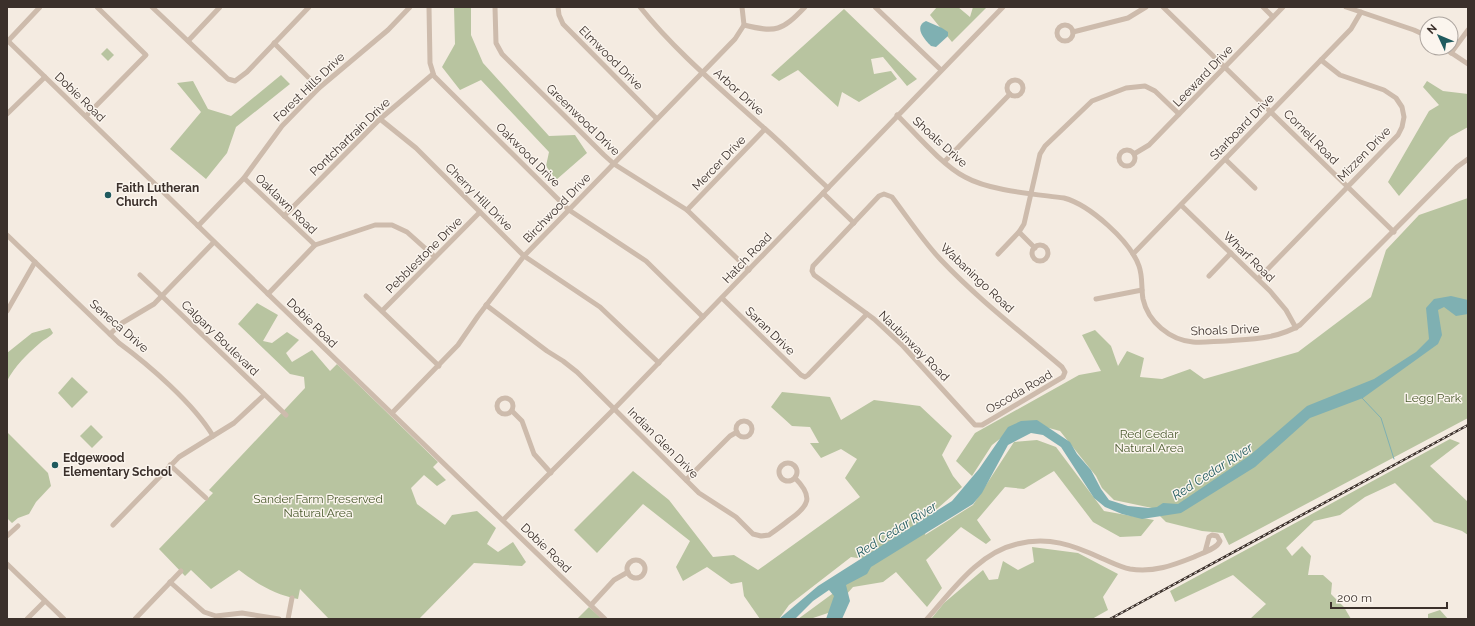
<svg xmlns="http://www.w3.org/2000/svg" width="1475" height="626" viewBox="0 0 1475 626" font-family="Raleway,sans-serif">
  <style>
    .green { fill: #b8c4a0 }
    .water { fill: #7fb0b2 }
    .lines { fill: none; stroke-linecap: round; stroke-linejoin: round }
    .stream { stroke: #7fb0b2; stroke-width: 1 }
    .minor { stroke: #cdbbac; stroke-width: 5 }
    .rail-casing { stroke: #3b302b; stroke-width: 2.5 }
    .rail { stroke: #fbf5ee; stroke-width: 1; stroke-dasharray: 3; stroke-linecap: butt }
    .poi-dot { fill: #1f5a5e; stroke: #fbf5ee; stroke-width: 1.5 }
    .labels { text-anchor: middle; stroke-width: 3; stroke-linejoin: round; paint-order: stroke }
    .street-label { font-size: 12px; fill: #3b302b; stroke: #fbf5ee }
    .poi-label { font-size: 12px; font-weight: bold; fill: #3b302b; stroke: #fbf5ee; text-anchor: start }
    .park-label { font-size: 12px; fill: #4a5a2e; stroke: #fbf5ee }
    .water-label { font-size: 13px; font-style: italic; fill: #1f5a5e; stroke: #fbf5ee }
  </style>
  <rect width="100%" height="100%" fill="#f4ebe1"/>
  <g class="green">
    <polygon points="454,7 471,7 471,35 483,63 549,136 575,135 587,153 556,180 546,166 549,152 481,80 460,90 442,67 455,44"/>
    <polygon points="937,7 958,7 970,17 973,7 987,7 952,42 930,15"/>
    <polygon points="844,9 917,79 907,86 883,57 871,59 874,74 891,71 897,79 859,102 842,92 838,107 798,70 779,81 771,75"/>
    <polygon points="107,48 114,55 108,61 101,54"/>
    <polygon points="281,75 290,84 236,127 227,153 206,179 170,149 201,112 177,83 193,81 208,109 231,116"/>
    <polygon points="1427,81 1443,91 1468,94 1468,127 1450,137 1399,196 1388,182 1429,111 1439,105 1423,87"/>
    <polygon points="1468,198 1468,418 1229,545 1223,533 1202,531 1166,522 1152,508 1114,500 1102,488 1096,476 1060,431 1023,421 992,445 972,476 956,461 975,433 1079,375 1101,371 1082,335 1095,330 1111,346 1118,366 1127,351 1144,358 1140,377 1162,379 1190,369 1204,379 1298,352 1371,297 1386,250 1419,215"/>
    <path d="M257,303L278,315L263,341L272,343L287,332L299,340L286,353L292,362L312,350L330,371L337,364L438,462L433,467L446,480L437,486L424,475L411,488L417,504L445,525L452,515L477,511L496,528L487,544L498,552L513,542L526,562L522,566L474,563L419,619H329L300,589L298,599C275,595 257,584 239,570L211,589L191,570L185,576L159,549L213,493L209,490L305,388L304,377L290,374L238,324Z"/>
    <path d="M50,328L53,333C49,338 44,339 40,343C27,354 15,366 7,381V353L32,333Z"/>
    <polygon points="72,377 88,392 72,408 58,393"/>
    <polygon points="782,392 830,397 841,420 874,400 920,406 952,436 942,455 953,476 962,487 930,515 925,535 973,505 1014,442 1037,440 1056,447 1104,511 1154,520 1141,536 1120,537 1093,522 1054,471 1024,489 1005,487 977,520 991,540 986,544 961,527 926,560 942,588 927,607 896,572 883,582 853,587 831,612 810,619 798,619 877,561 851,557 789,605 779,619 760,619 744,596 742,582 731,584 707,567 683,581 676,567 690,541 643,504 597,553 574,530 633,471 669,500 713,557 734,555 758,570 860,497 845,478 857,459 841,449 821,458 810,443 819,443 810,427 792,426 771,407"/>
    <polygon points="91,425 103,437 92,448 80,436"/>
    <polygon points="7,432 48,473 51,486 36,502 29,514 18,518 12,523 7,518"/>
    <polygon points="1450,439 1460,443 1430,466 1468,502 1468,535 1462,531 1434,522 1395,483 1365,497 1340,515 1314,521 1286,548 1292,556 1302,546 1311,556 1308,575 1323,575 1332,583 1331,594 1344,607 1351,619 1250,619 1266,604 1233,575 1175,602 1170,591"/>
    <polygon points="1032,547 1078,553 1118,574 1103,597 1108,610 1092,619 931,619 944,603 983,570 989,580 998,579 1003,561 1018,570 1034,562"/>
    <polygon points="589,607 602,619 577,619"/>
    <polygon points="1440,610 1448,619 1428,619 1428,614"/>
  </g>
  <g class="water">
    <path d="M926,21L942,28L948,32V36L936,47L931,46C925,40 913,27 926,21Z"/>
    <polygon points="1451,296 1468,300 1468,314 1456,316 1444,307 1438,310 1442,335 1438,344 1363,398 1310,418 1255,467 1181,513 1142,519 1122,514 1105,507 1094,498 1061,447 1043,435 1031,433 1008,445 982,493 973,504 871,567 867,574 846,585 850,601 842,619 826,619 834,596 829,590 813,601 795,619 779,619 818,586 952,501 979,469 1008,427 1021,421 1037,420 1070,442 1077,454 1091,470 1101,489 1109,500 1128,506 1149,508 1157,507 1163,503 1178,504 1249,456 1307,406 1374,379 1416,352 1429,339 1426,308 1434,299"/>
  </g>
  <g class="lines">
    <polyline class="stream" points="1362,398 1381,418 1394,459"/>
    <g class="minor">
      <polyline points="152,7 228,79 235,81 247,72 309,7"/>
      <polyline points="429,7 430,63 434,76 569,210 646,261 703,317"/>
      <polyline points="495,7 496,43 502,54 604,155 614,164 687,210 749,270"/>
      <polyline points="558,7 559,15 563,24 657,119"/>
      <path d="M640,7C676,52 721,89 764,128C786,147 806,168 828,188"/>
      <polyline points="875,7 941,70"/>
      <polyline points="1163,7 1394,232"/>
      <polyline points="1263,7 1273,17"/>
      <polyline points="1346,7 1414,30 1427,36"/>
      <circle cx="1065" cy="33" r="8"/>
      <path d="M744,25C776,33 782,31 805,7"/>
      <polyline points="1073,32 1128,18 1146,7"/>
      <polyline points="7,40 268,294 605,619"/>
      <polyline points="8,41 40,7"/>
      <polyline points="188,41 220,7"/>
      <polyline points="274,43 319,88"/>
      <polyline points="1444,48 1468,64"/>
      <polyline points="1451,53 1468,30"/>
      <circle cx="1015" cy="88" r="8"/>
      <polyline points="7,114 45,77"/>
      <path d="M897,115C916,134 942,165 965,177C990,191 1035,194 1064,198C1090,205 1130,241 1139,266C1143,277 1141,288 1143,299C1148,322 1170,340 1193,342C1204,343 1216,341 1226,341C1252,339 1277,339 1300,325L1457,167L1468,159"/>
      <polyline points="86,116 146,55 97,7"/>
      <polyline points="380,119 416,148 524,256 600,307 659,363"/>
      <circle cx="1127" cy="158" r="8"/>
      <polyline points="1134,154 1149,145 1283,7"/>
      <polyline points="1225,159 1255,188"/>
      <polyline points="945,161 1010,94"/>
      <polyline points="244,178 315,245"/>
      <polyline points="823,193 854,223"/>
      <path d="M884,194L892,197C908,218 923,241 941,260C978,299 1021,332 1062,367L1065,372L1063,377L982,425H975L903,346L874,319L814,275L812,271L813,266L879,196Z"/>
      <polyline points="1181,205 1270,291 1286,310 1296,328"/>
      <polyline points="687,210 765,129"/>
      <polyline points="284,216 380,119 433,74"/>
      <polyline points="198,226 244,178 282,126 319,88 388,30 410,7"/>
      <polyline points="1019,232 1035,248"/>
      <path d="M7,235L119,343C149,365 194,404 213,436"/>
      <circle cx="1040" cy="253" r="8"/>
      <polyline points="998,254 1019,232 1024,224 1040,154 1045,146 1092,101 1126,88 1145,86 1155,91 1179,114"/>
      <polyline points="1133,254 1351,29 1361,12"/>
      <polyline points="140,275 286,415"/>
      <polyline points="1209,276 1231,253"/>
      <polyline points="1258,279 1398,135 1402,127 1404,117 1402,107 1396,98 1384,90 1340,75 1321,60"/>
      <polyline points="268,294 315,245 375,225 392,225 407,232 435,257"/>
      <polyline points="366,296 439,366"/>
      <polyline points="722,298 801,375 805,377 808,375 867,314"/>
      <polyline points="1096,299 1142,290"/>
      <path d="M486,305L547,351L563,361L577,372L699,493L736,517L753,534L761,536L769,535C776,530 783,525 789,520C809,506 814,497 795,478"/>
      <polyline points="7,311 35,262"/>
      <polyline points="382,311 480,212"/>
      <polyline points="110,334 122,323 154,304 214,242"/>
      <circle cx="505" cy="406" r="8"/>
      <polyline points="512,411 522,421 534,454 551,473"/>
      <polyline points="392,413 458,345 478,316 524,256 735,39 744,25 742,7"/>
      <circle cx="744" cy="429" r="8"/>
      <circle cx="788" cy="472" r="9"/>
      <polyline points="170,465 206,498"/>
      <polyline points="686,480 730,436 737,432"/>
      <polyline points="503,520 614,409 1003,7"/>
      <polyline points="113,525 179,457 234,423 264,395"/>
      <polyline points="7,536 18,526"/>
      <circle cx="636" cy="569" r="9"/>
      <polyline points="7,564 64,619"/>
      <polyline points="170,582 204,612 216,616 242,613 279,619"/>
      <polyline points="591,605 614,580 628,572"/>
      <polyline points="27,619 45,601"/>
      <polyline points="135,619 181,571"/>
      <polyline points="288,619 292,598"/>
      <path d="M927,619C952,591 978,553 1017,544C1048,536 1073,545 1101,558C1111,562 1120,567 1130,569C1153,573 1174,565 1194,557C1202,553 1217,549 1220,541L1217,536L1212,535L1209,537L1205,552"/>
    </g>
    <defs>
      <polyline id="rail" points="1110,619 1468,425"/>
    </defs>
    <use href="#rail" class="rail-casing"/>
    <use href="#rail" class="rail"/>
  </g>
  <g class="poi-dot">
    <circle cx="108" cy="195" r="4"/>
    <circle cx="55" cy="465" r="4"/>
  </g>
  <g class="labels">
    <g class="street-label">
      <text transform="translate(611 58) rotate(45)" y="4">Elmwood Drive</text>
      <text transform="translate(1203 76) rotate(-46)" y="4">Leeward Drive</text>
      <text transform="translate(309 87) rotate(-44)" y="4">Forest Hills Drive</text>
      <text transform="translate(739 92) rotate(42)" y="4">Arbor Drive</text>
      <text transform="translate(80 97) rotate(44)" y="4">Dobie Road</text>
      <text transform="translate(583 120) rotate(44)" y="4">Greenwood Drive</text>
      <text transform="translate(1242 127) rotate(-46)" y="4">Starboard Drive</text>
      <text transform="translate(350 137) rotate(-44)" y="4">Pontchartrain Drive</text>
      <text transform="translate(1311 137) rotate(45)" y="4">Cornell Road</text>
      <text transform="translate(940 142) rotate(42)" y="4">Shoals Drive</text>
      <text transform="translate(1364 154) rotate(-46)" y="4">Mizzen Drive</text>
      <text transform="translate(528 155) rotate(45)" y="4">Oakwood Drive</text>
      <text transform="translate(719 163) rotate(-46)" y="4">Mercer Drive</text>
      <text transform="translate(479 197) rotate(45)" y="4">Cherry Hill Drive</text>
      <text transform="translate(286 204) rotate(44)" y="4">Oaklawn Road</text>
      <text transform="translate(557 208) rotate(-46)" y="4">Birchwood Drive</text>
      <text transform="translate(424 255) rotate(-45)" y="4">Pebblestone Drive</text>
      <text transform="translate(1249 257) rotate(44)" y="4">Wharf Road</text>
      <text transform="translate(747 258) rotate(-46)" y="4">Hatch Road</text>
      <text transform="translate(977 278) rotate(43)" y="4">Wabaningo Road</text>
      <text transform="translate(312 323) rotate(44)" y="4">Dobie Road</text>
      <text transform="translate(119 326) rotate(41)" y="4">Seneca Drive</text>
      <text transform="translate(1225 330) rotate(-2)" y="4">Shoals Drive</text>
      <text transform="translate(770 331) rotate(44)" y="4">Saran Drive</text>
      <text transform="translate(220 338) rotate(44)" y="4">Calgary Boulevard</text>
      <text transform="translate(914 346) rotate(45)" y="4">Naubinway Road</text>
      <text transform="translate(1019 392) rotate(-30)" y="4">Oscoda Road</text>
      <text transform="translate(663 443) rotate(45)" y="4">Indian Glen Drive</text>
      <text transform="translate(546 548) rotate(44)" y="4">Dobie Road</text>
    </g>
    <g class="poi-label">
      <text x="116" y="192">Faith Lutheran<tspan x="116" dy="14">Church</tspan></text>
      <text x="63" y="462">Edgewood<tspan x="63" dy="14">Elementary School</tspan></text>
    </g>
    <g class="park-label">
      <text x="1433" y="402">Legg Park</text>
      <text x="1149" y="438">Red Cedar<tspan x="1149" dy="14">Natural Area</tspan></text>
      <text x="318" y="503">Sander Farm Preserved<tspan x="318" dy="14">Natural Area</tspan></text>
    </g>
    <g class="water-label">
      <text transform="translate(1212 471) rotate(-33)" y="5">Red Cedar River</text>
      <text transform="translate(896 529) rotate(-32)" y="5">Red Cedar River</text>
    </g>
  </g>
  <rect width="1475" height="626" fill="none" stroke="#3b302b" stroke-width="16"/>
  <g transform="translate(1439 36) rotate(314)"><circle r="19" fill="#fbf5ee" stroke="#aea6a0"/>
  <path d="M0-3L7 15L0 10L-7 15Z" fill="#1f5a5e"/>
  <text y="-6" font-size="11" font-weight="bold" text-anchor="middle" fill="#3b302b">N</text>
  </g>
  <path d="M1331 602v6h116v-6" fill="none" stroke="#3b302b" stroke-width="2"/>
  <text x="1337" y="602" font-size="12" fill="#3b302b" stroke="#fbf5ee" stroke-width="3" paint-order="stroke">200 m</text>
</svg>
